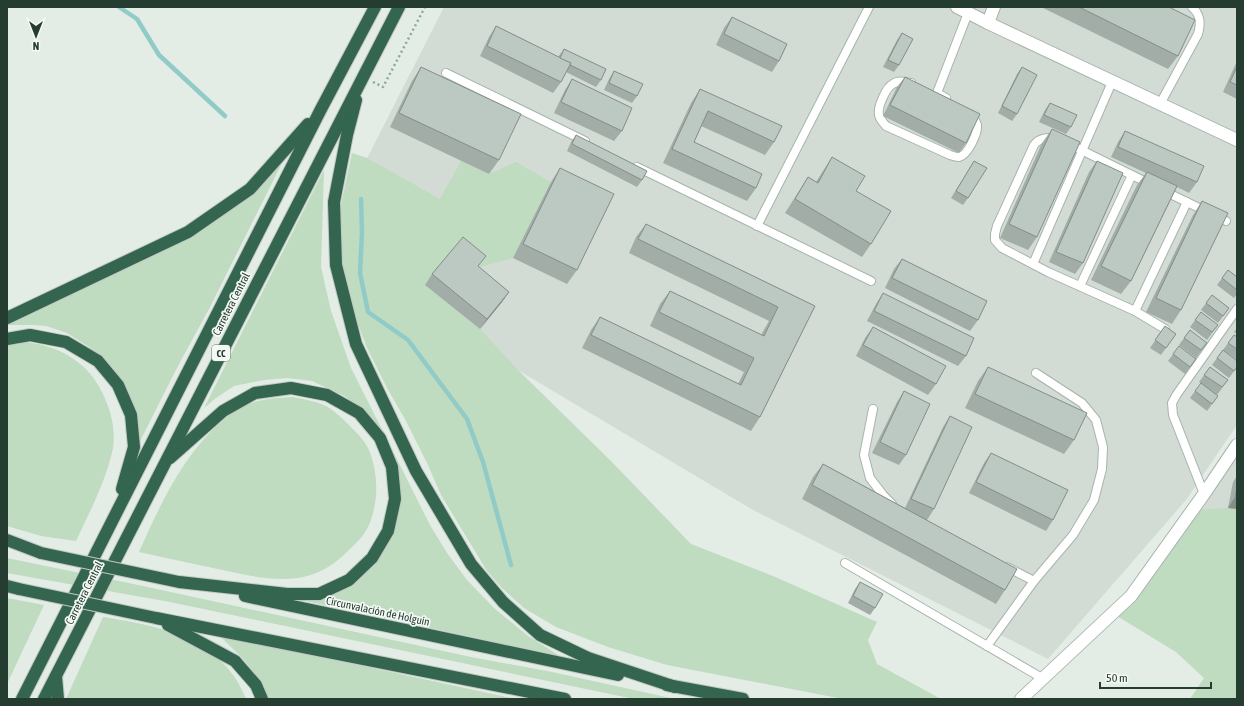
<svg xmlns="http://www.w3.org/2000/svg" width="1244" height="706" viewBox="0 0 1244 706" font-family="'Asap Condensed',sans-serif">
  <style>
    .built { fill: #d2dcd5 }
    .green { fill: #bfdbc0 }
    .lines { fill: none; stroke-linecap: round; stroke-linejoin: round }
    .stream { stroke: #91cbc7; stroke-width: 4.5 }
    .lane-casing { stroke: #a7b4ac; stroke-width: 10 }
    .street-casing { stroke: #a7b4ac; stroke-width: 14 }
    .highway-casing { stroke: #c2c8c5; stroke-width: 14 }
    .path { stroke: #87ac98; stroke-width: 2.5; stroke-dasharray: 2 3; stroke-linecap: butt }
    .lane { stroke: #fff; stroke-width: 8 }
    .street { stroke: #fff; stroke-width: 12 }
    .highway { stroke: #34654f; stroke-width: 12 }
    .highway-bridge-casing { stroke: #c2c8c5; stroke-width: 14; stroke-linecap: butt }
    .highway-bridge { stroke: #34654f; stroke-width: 12 }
    .wall { fill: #a2ada7 }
    .shaded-wall { fill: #848d88 }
    .building { fill: #bcc9c2; stroke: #848d88 }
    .labels { text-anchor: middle; stroke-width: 3.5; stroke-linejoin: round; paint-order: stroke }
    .shield { fill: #f4f9f5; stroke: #63756b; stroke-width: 1 }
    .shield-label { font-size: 10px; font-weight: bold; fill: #253c30 }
    .street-label { font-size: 11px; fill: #253c30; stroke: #f4f9f5 }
  </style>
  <rect width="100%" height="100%" fill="#e4ece6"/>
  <g class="built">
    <polygon points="444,7 1237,7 1237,425 1186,500 1048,659 753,510 378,287 357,178"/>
    <polygon points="1237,447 1237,519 1195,510"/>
  </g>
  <g class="green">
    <polygon points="289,149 209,309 179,364 136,449 135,441 107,363 89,347 67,333 46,326 33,325 7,325 7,320 189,234"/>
    <polygon points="352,153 367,158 440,199 461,161 489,174 516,162 551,182 513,258 479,267 425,285 480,329 519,371 611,461 691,544 773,576 877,622 868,640 877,664 941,699 843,699 667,665 608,647 556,627 524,608 502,588 487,571 441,495 428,465 406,421 387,388 368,350 359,327 341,265 340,209"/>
    <polygon points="324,170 321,267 331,311 351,368 430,525 447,553 467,580 494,608 528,636 560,656 306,601 302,599 320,595 373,559 396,502 379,431 346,397 312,381 287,378 264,380 234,386 216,398 204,408"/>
    <path d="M24,342C66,346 96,368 109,409C113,421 115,436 113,448C106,481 90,511 76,541L41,536L7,526V343Z"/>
    <path d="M292,397C303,399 314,401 324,405C334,410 342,418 350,426C357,433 365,441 369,450C379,475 379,505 367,529C362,538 354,545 347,552C335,564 319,574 303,577C273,583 242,574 213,568C188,563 163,557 139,552C160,505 182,456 222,421C228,416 236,409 244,406C260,399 275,398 292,397Z"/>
    <polygon points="1228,508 1237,509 1237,699 1190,699 1204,678 1176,652 1117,616 1135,600 1184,532 1195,510"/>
    <polygon points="7,558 143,586 471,657 552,672 675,699 634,699 170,602 7,573"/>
    <polygon points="7,598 44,605 7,684"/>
    <path d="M103,617C160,626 222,638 246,699H66Z"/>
    <polygon points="219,635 516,699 266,699 259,679 244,660"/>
  </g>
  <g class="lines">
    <g class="stream">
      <polyline points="119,7 137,19 159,55 225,116"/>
      <polyline points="361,199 362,232 360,273 368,312 408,340 467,419 483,462 511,565"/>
    </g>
    <defs>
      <g id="lane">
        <polyline points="446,73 585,141"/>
        <path d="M911,83C905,82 898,80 893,84C886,87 877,108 879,115C880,120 883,122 886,126L950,155C953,156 955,157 959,157C968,155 978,133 977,125C976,121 973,117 970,114"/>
        <polyline points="946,98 937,93 968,13"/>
        <path d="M1160,104L1198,34C1201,24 1201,15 1192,7"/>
        <path d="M1056,139C1048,137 1039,138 1034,145L997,226L995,234V240L1002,248L1048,272L1135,311L1165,329"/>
        <polyline points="1069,144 1150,184"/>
        <polyline points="637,167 871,281"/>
        <polyline points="1164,191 1226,221"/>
        <polyline points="757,226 869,7"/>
        <polyline points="1033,264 1112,82"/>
        <polyline points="1080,286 1132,175"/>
        <polyline points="1135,311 1187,202"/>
        <polyline points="873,409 864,455 870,478 883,495 892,504"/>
        <polyline points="1204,494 1173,415 1172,403 1177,394 1237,309"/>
        <polyline points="845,563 1042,678"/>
        <polyline points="1007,567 1034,581"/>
        <polyline points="987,646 1034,581 1073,535 1094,500 1102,469 1103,447 1096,420 1082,403 1036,373"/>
      </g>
      <g id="street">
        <polyline points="957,7 988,23 1237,140"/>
        <polyline points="988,23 994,7"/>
        <polyline points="1021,699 1131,596 1204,494 1237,445"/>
      </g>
      <g id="highway">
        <polyline points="356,100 347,135 334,202 336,265 356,344 416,471 471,564 503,602 540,635 588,658 675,687"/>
        <polyline points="7,318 188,232 250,189 308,124"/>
        <polyline points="7,339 30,335 66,342 98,361 118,385 131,415 134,447 122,489"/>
        <polyline points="170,458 223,411 255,393 291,388 327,395 359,413 380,438 392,467 395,499 388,531 372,558 349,580 319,594 287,594 179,582"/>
        <polyline points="7,540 41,553"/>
        <polyline points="7,586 19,589"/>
        <polyline points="245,596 618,675"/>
        <polyline points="156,618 565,699"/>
        <polyline points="168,625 235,661 256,685 262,699"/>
        <polyline points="56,676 58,699"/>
        <polyline points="667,685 743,699"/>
        <polyline points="22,699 320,111 375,7"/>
        <polyline points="44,699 399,7"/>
      </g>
    </defs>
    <use href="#lane" class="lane-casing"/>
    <use href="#street" class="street-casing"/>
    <use href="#highway" class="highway-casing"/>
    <polyline class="path" points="373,82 383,87 425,7"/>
    <use href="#lane" class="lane"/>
    <use href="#street" class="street"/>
    <use href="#highway" class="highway"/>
    <defs>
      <g id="highway-bridge">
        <polyline points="41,553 179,582"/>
        <polyline points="19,589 156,618"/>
      </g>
    </defs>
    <use href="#highway-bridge" class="highway-bridge-casing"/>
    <use href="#highway-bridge" class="highway-bridge"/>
  </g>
  <g class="wall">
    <polygon points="1041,7 1169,7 1178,56 1168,69"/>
    <polygon points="732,17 779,61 772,72 716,45 724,28"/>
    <polygon points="496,26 558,57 564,49 601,80 596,87 566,72 561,82 553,93 480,56 489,37"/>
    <polygon points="902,33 899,65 894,72 883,67 897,40"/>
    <polygon points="1237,61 1237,99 1223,92"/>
    <polygon points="421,67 499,160 489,174 390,127 412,81"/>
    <polygon points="1022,67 1017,114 1012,121 998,113 1017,74"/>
    <polygon points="614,71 637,96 632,103 604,90 609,79"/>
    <polygon points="905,77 966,143 959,153 883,116 897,87"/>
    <polygon points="572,79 622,131 614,141 554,113 565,90"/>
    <polygon points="700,89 774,142 765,155 701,126 694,142 756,188 747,201 663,163 691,103"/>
    <polygon points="1050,103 1071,127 1066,134 1039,122 1045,110"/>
    <polygon points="1052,129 1037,237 1028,250 1000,238 1042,143"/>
    <polygon points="1125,131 1197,182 1189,193 1177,187 1131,281 1121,294 1091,280 1137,185 1146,173 1111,157 1118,142"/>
    <polygon points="576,135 642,180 637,187 567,151 571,142"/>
    <polygon points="832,157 856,191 871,244 862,257 785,213 799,191 808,177 816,182 823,171"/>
    <polygon points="974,161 968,198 963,205 951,198"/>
    <polygon points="1097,161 1083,263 1075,274 1049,262 1089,172"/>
    <polygon points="560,168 577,270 567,284 513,258 551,182"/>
    <polygon points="1202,201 1181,310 1172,324 1146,312 1193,215"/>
    <polygon points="646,224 815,306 760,417 751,431 582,348 591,330 600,317 738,384 744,372 650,326 660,304 670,291 761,335 769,321 629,253 636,237"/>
    <polygon points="902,259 978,320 970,331 885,288 894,269"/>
    <polygon points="478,267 509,292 502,302 480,329 425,285 432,274"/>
    <polygon points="1228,270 1237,277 1237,294 1234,298 1217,285"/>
    <polygon points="883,293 966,356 958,366 867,321 876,304"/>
    <polygon points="1212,295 1229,308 1218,323 1201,310"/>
    <polygon points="1201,312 1218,325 1207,340 1190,327"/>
    <polygon points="1165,326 1176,334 1161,355 1150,348"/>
    <polygon points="873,327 936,384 928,395 856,356 865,338"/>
    <polygon points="1237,328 1237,334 1234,332"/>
    <polygon points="1190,330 1207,343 1196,358 1179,345"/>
    <polygon points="1234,335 1237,337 1237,360 1223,350"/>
    <polygon points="1179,346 1196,359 1185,374 1168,361"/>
    <polygon points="1223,350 1237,367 1229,378 1212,365"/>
    <polygon points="988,367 1074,440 1064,454 965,408 978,381"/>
    <polygon points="1210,367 1228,380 1217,395 1199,382"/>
    <polygon points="904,391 906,455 899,465 872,453 897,402"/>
    <polygon points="1195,391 1218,396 1207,411 1190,398"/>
    <polygon points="950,416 934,509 927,520 1005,590 996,604 802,499 813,477 823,464 905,508 943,427"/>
    <polygon points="991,453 1053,520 1046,531 969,493 984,463"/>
    <polygon points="1237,476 1237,509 1228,508 1233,482"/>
    <polygon points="860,582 875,608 870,615 848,603 855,589"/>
  </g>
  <g class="shaded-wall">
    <polygon points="509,292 502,302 480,329 487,319"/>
    <polygon points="1235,497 1237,498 1237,509 1228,508"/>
  </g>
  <g class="building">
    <polygon points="1079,7 1169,7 1195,20 1178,56"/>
    <polygon points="732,17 787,44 779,61 724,34"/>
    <polygon points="496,26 571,63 561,82 487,46"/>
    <polygon points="902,33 913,39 899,65 888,60"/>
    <polygon points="564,49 606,69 601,80 570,65 571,63 560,58"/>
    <polygon points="421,67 521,114 499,160 399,113"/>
    <polygon points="1022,67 1037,75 1017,114 1002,106"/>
    <polygon points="1237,67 1237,85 1230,82"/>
    <polygon points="614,71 643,84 637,96 609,83"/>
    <polygon points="905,77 980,114 966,143 890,105"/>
    <polygon points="572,79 632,108 622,131 561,102"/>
    <polygon points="700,89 782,126 774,142 708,111 694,142 762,174 756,188 672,149"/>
    <polygon points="1050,103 1077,115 1071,127 1044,115"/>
    <polygon points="1052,129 1080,142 1037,237 1009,224"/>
    <polygon points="1125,131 1204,166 1197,182 1118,147"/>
    <polygon points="576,135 647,171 642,180 572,144"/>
    <polygon points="832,157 865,176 856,191 891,211 871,244 795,199 808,177 818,183"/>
    <polygon points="974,161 987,168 968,198 956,191"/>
    <polygon points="1097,161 1123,173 1083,263 1056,252"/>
    <polygon points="560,168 614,194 577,270 523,244"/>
    <polygon points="1147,172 1177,186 1131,281 1101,266"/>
    <polygon points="1202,201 1228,213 1181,310 1156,298"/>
    <polygon points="646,224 815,306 760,417 591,335 600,317 741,385 754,358 659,312 670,291 764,336 778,307 638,239"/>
    <polygon points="463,237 486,256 478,266 509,292 487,319 432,274"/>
    <polygon points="902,259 987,301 978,320 892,278"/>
    <polygon points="1228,270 1237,277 1237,290 1222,278"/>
    <polygon points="883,293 974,338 966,356 874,311"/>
    <polygon points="1212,295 1229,308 1223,316 1206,303"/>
    <polygon points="1201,312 1218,325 1212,332 1195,320"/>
    <polygon points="1165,326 1176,334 1166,348 1155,340"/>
    <polygon points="873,327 946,366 936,384 863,345"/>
    <polygon points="1190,330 1207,343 1201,350 1184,338"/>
    <polygon points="1234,335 1237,337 1237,349 1228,343"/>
    <polygon points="1179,346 1196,359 1190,367 1173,354"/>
    <polygon points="1223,350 1237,361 1237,367 1234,371 1217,358"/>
    <polygon points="988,367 1087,413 1074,440 975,394"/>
    <polygon points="1210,367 1228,380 1222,387 1204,375"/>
    <polygon points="1201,383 1218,396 1212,404 1195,391"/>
    <polygon points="904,391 930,404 906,455 880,442"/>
    <polygon points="950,416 972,427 934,509 911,499"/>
    <polygon points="991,453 1068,490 1053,520 976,482"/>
    <polygon points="823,464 1017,569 1005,590 812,485"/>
    <polygon points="1237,489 1237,498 1235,497"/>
    <polygon points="860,582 883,594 875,608 853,596"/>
  </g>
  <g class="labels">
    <rect class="shield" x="212" y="345" width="18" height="16" rx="3"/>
    <g class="shield-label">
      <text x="221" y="357">CC</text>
    </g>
    <g class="street-label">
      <text transform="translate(231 304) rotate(-63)" y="4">Carretera Central</text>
      <text transform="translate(84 593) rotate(-63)" y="4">Carretera Central</text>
      <text transform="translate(378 611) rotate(12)" y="4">Circunvalación de Holguín</text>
    </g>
  </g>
  <rect width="1244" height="706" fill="none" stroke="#253c30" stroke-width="16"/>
  <g transform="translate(36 36) rotate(180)" stroke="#f4f9f5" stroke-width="3" paint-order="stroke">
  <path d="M0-3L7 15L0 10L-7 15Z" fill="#253c30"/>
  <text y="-6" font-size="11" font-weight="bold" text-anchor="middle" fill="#253c30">N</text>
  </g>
  <path d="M1100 682v6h111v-6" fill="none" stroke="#253c30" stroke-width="2"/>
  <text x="1106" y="682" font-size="12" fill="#253c30" stroke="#f4f9f5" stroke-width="3" paint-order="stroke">50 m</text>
</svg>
